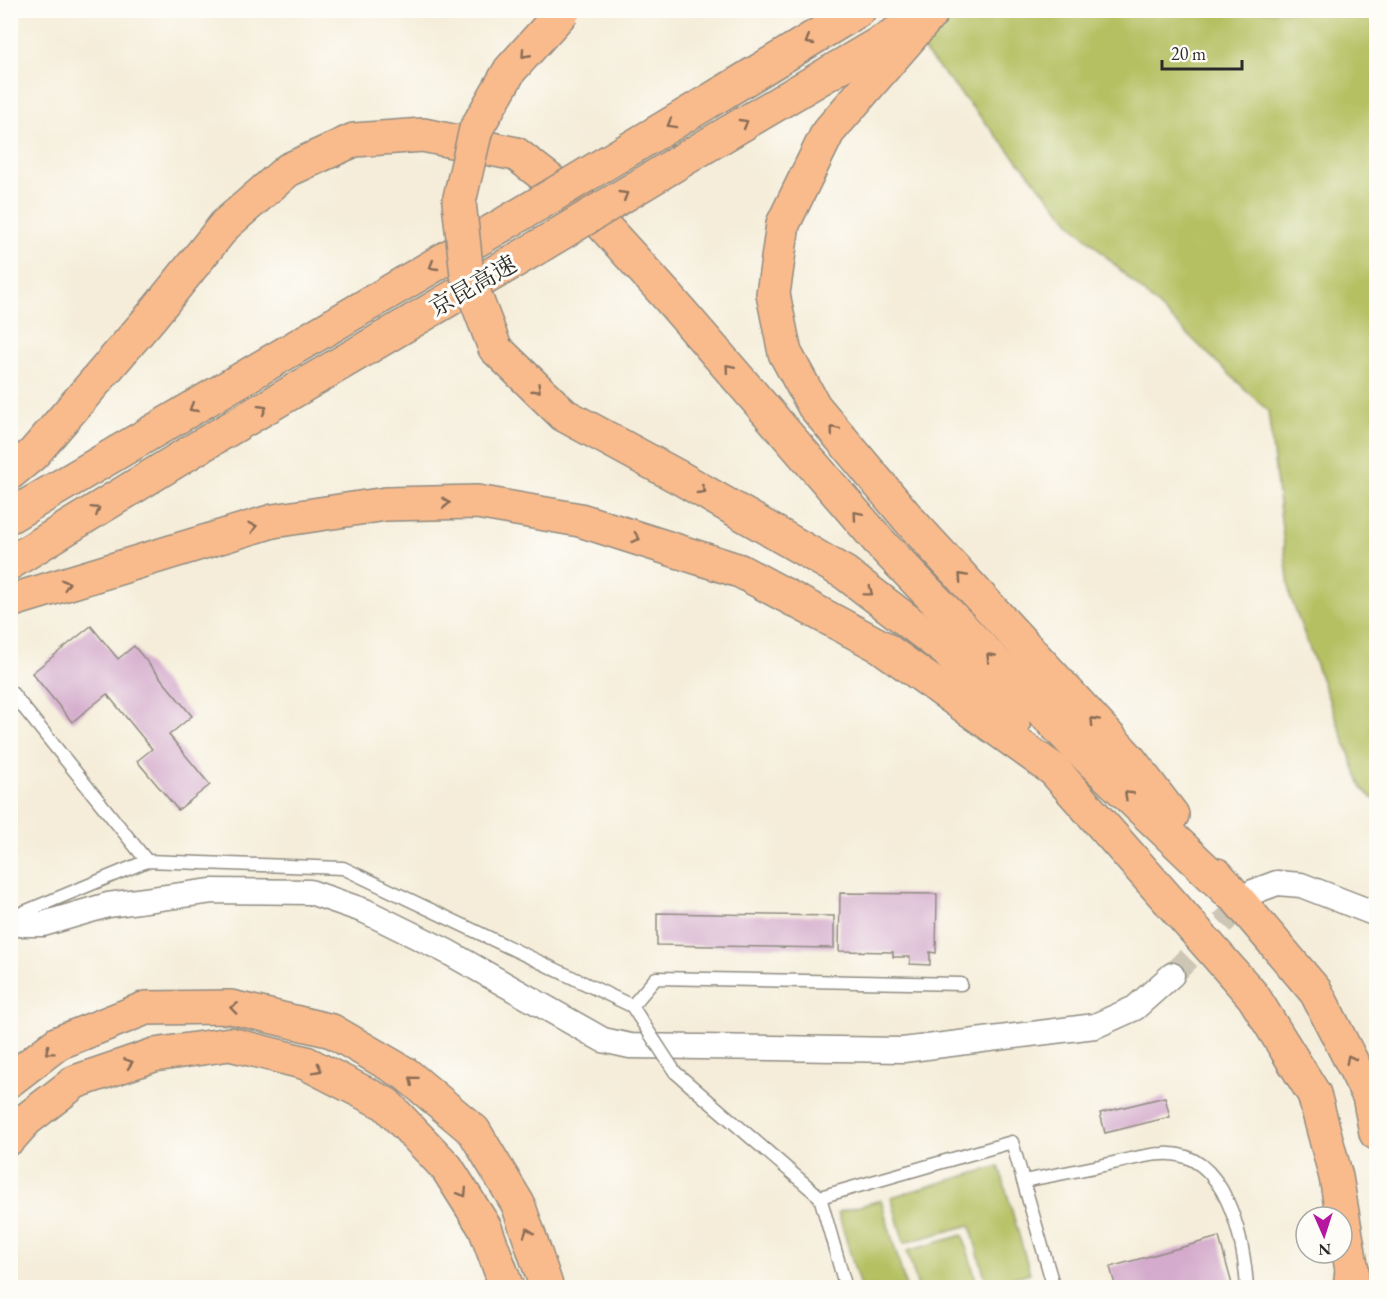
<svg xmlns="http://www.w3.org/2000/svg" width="1387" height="1298" viewBox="0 0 1387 1298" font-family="'EB Garamond','Noto Serif SC',serif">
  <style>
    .green { fill: #b5c062; stroke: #707646; stroke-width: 1.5 }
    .building { fill: #d4abcc }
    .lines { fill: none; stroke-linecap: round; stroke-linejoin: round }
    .street-tunnel { stroke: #cdc6b6; stroke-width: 24; stroke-dasharray: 24 12; stroke-linecap: butt }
    .lane-casing { stroke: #908c82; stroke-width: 15 }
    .street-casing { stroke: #908c82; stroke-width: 27 }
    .primary-casing { stroke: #908c82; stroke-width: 36 }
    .highway-casing { stroke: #908c82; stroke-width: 36 }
    .lane { stroke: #fff; stroke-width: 12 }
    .street { stroke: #fff; stroke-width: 24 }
    .primary { stroke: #fabb8c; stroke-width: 33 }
    .highway { stroke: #fabb8c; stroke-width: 33 }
    .lane-bridge-casing { stroke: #908c82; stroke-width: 15; stroke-linecap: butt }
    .highway-bridge-casing { stroke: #908c82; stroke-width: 36; stroke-linecap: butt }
    .lane-bridge { stroke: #fff; stroke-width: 12 }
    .highway-bridge { stroke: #fabb8c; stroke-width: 33 }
    .oneway { stroke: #886c57 }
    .labels { text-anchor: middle; stroke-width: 6; stroke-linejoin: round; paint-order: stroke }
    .street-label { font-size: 24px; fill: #2b2b2b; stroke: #fdfcf7 }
  </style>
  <rect width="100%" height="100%" fill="#fdfcf7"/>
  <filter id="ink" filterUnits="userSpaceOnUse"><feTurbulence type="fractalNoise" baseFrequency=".0167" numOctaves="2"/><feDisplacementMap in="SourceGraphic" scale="12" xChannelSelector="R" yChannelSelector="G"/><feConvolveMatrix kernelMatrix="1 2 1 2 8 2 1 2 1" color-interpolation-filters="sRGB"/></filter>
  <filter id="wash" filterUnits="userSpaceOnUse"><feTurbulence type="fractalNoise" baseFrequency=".008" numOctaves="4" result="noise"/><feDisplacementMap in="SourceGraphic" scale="24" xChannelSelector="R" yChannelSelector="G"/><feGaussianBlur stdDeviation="1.35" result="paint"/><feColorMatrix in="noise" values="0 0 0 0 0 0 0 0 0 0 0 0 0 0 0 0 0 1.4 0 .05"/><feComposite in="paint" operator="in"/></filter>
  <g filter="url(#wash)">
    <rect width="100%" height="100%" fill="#f5edd9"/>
    <g class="green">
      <polygon points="890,11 1376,11 1376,801 1362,788 1290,596 1268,411 1071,223"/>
      <polygon points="999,1166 1030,1273 987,1285 970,1225 904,1243 891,1197"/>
      <polygon points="881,1200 906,1287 860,1287 838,1212"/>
      <polygon points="963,1235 978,1287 918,1287 907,1251"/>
    </g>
    <g id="blocks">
      <g class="building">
        <polygon points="91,626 118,659 134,646 192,716 169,735 210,785 178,810 137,761 152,749 107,694 72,722 32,673"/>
        <polygon points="840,893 937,894 936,953 930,952 930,965 910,964 910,957 893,957 893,952 839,951"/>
        <polygon points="657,913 834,916 834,948 657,945"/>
        <polygon points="1165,1097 1170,1117 1105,1133 1100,1113"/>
        <polygon points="1219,1237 1233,1288 1116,1288 1110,1267"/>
      </g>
    </g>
  </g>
  <g filter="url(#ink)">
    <use href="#blocks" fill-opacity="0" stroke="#908c82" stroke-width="1.5"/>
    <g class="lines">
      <polyline class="street-tunnel" points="1172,975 1252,893"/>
      <defs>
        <g id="lane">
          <polyline points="12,693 147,861"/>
          <polyline points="12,917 147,861 343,868 632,1006 639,1017"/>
          <polyline points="632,1006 656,978 961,984"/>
          <polyline points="675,1072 820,1197"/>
          <path d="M1023,1181C1055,1175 1086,1169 1118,1162C1132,1159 1148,1154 1163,1154C1226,1150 1244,1240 1247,1288"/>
          <polyline points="846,1288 820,1197 1012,1142 1054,1288"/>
        </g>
        <g id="street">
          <polyline points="1253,892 1277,883 1301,885 1376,914"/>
          <polyline points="10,924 43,924 108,905 212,891 310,892 365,911 446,951 603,1040 630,1046 903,1050 1095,1026 1135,1008 1172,975"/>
        </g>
        <g id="primary">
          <polyline points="10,1080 58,1043 146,1008 231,1007 332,1031 406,1074 474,1131 518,1204 547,1288"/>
          <polyline points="10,1138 26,1120 75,1082 154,1055 230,1044 306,1063 386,1104 447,1168 485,1228 507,1288"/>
        </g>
        <g id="highway">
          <polyline points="932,12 828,132 783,224 773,294 785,353 814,406 911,522 1130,760 1172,815"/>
          <polyline points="721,94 859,10"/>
          <polyline points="694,153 907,27"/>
          <polyline points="495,348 564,415 682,479 845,573 947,651 1013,725"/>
          <polyline points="10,473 33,454 151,317 225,225 288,170 354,140 423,135 516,154 590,211 668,297 884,547 1077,747 1231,894"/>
          <polyline points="10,516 538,204"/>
          <polyline points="10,563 192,451 538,247"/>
          <polyline points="10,601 273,521 386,504 477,502 580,520 740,571 882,647 1054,770 1253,996 1314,1094 1336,1177 1352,1270 1350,1288"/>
          <polyline points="1217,875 1316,992 1369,1096 1376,1133"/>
        </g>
      </defs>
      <use href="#lane" class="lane-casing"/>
      <use href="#street" class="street-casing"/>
      <use href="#primary" class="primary-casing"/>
      <use href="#highway" class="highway-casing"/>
      <use href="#lane" class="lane"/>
      <use href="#street" class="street"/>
      <use href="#primary" class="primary"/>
      <use href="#highway" class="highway"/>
      <defs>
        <polyline id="lane-bridge" points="639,1017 675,1072"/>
        <g id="highway-bridge">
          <polyline points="538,204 721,94"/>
          <polyline points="538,247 694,153"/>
          <polyline points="495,348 467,275 459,202 476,129 510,70 564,10"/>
        </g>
      </defs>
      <use href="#lane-bridge" class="lane-bridge-casing"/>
      <use href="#highway-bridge" class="highway-bridge-casing"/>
      <use href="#lane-bridge" class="lane-bridge"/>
      <use href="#highway-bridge" class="highway-bridge"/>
    </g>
    <defs><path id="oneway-chevron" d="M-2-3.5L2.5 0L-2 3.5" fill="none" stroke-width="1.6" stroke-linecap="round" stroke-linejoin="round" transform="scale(1.5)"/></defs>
    <g class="oneway">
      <use href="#oneway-chevron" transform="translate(809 41) rotate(149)"/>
      <use href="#oneway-chevron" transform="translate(525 54) rotate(132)"/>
      <use href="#oneway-chevron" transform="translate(744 123) rotate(-30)"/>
      <use href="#oneway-chevron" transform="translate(671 124) rotate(149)"/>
      <use href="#oneway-chevron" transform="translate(624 195) rotate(-31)"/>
      <use href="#oneway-chevron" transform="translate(433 266) rotate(149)"/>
      <use href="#oneway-chevron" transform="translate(729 368) rotate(-131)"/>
      <use href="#oneway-chevron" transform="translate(537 389) rotate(44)"/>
      <use href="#oneway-chevron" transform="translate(193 408) rotate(149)"/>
      <use href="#oneway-chevron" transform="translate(263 409) rotate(-30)"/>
      <use href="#oneway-chevron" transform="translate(834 430) rotate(-130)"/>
      <use href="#oneway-chevron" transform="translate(702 490) rotate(30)"/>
      <use href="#oneway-chevron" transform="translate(446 503) rotate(-1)"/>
      <use href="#oneway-chevron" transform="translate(96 510) rotate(-32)"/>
      <use href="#oneway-chevron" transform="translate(857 515) rotate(-131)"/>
      <use href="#oneway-chevron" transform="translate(253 527) rotate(-17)"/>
      <use href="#oneway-chevron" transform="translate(636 538) rotate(18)"/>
      <use href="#oneway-chevron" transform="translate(962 577) rotate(-133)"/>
      <use href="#oneway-chevron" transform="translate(66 584) rotate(-17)"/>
      <use href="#oneway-chevron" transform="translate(869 592) rotate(37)"/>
      <use href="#oneway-chevron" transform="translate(990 657) rotate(-134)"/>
      <use href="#oneway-chevron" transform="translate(1094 721) rotate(-133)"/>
      <use href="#oneway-chevron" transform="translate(1128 795) rotate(-136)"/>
      <use href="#oneway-chevron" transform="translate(234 1008) rotate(-172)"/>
      <use href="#oneway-chevron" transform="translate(49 1051) rotate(143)"/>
      <use href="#oneway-chevron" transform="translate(1350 1059) rotate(-117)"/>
      <use href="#oneway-chevron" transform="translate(129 1063) rotate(-19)"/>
      <use href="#oneway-chevron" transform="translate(318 1069) rotate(27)"/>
      <use href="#oneway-chevron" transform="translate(413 1080) rotate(-140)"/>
      <use href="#oneway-chevron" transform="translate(463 1193) rotate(58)"/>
      <use href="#oneway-chevron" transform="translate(528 1232) rotate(-109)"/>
    </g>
  </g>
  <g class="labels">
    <g class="street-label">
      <text transform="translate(473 286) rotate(-30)" y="8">京昆高速</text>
    </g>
  </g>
  <rect width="1387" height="1298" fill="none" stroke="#fdfcf7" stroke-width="36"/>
  <g transform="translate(1324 1235) rotate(177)"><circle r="28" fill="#fdfcf7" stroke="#a9a8a5" stroke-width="1.5"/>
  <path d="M0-4.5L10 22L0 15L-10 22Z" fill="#b5179e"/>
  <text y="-9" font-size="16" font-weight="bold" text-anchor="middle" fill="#2b2b2b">N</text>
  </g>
  <path d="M1162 60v9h80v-9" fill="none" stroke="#2b2b2b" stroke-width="3"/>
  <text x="1171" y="60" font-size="18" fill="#2b2b2b" stroke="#fdfcf7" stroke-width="4.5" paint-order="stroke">20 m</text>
</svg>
